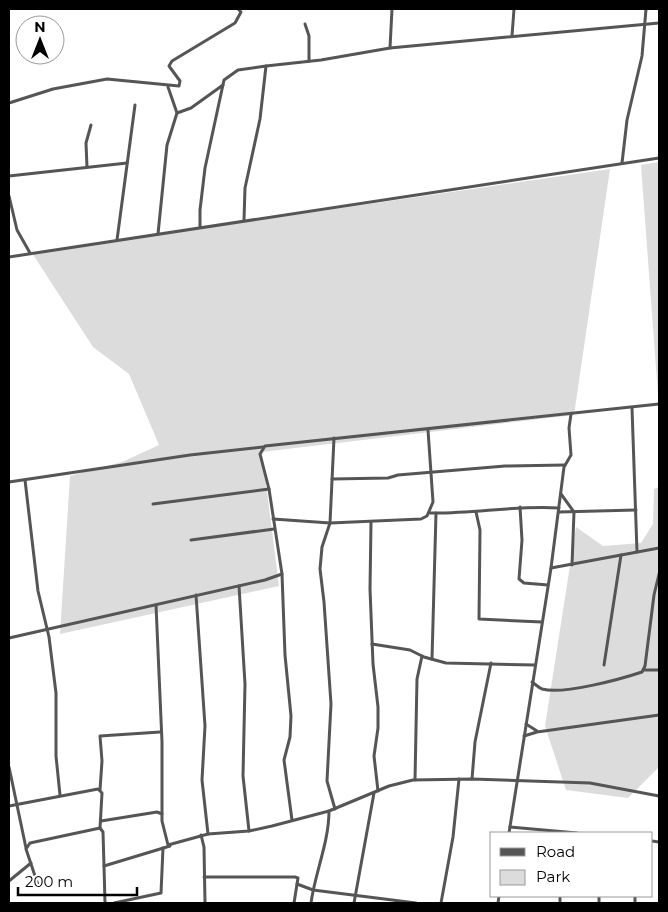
<svg xmlns="http://www.w3.org/2000/svg" width="668" height="912" viewBox="0 0 668 912" font-family="Montserrat,sans-serif">
  <style>
    .green { fill: #dcdcdc }
    .lines { fill: none; stroke-linecap: round; stroke-linejoin: round }
    .minor { stroke: #555; stroke-width: 3 }
  </style>
  <rect width="100%" height="100%" fill="#fff"/>
  <g class="green">
    <polygon points="659,162 659,409 641,165"/>
    <polygon points="610,169 574,415 262,452 279,586 60,634 70,476 122,462 159,445 129,374 93,347 32,253"/>
    <polygon points="659,487 659,767 628,798 566,790 545,726 576,527 603,546 641,543 653,524 654,489"/>
  </g>
  <g class="lines">
    <g class="minor">
      <polyline points="305,24 309,36 309,61"/>
      <polyline points="512,36 514,9"/>
      <polyline points="390,48 392,9"/>
      <polyline points="9,103 53,89 107,79 179,86 180,81 169,66 172,61 235,23 241,12 238,9"/>
      <polyline points="177,113 191,108 223,85"/>
      <polyline points="622,163 627,120 642,56 646,9"/>
      <polyline points="87,167 86,143 91,125"/>
      <polyline points="9,176 127,163"/>
      <polyline points="9,196 17,230 30,253"/>
      <polyline points="244,220 245,188 260,119 266,66 321,60 390,48 659,23"/>
      <polyline points="200,227 200,210 205,168 224,80 238,70 266,66"/>
      <polyline points="158,234 167,145 177,113 168,87"/>
      <polyline points="117,240 135,105"/>
      <polyline points="9,257 659,158"/>
      <polyline points="632,408 637,552"/>
      <polyline points="334,438 330,523 322,547 320,569 324,602 331,704 327,781 335,809"/>
      <polyline points="332,479 388,478 398,475 505,466 565,465"/>
      <polyline points="25,480 38,591 49,637 56,693 56,756 60,795"/>
      <polyline points="9,482 190,455 263,447"/>
      <polyline points="561,494 574,512 572,565"/>
      <polyline points="153,504 269,489"/>
      <polyline points="520,507 522,540 519,579 524,583 548,585"/>
      <polyline points="476,512 480,530 479,619 542,622"/>
      <polyline points="559,512 636,510"/>
      <path d="M430,513C473,514 516,505 559,508"/>
      <polyline points="273,519 330,523 421,519 427,516 433,502 428,430"/>
      <polyline points="371,523 370,589 373,664 378,707 378,728 374,756 378,791"/>
      <polyline points="191,540 274,529"/>
      <polyline points="551,568 659,548"/>
      <polyline points="282,574 285,655 291,716 290,737 284,760 292,820"/>
      <polyline points="239,586 245,684 243,776 249,831"/>
      <polyline points="196,595 205,726 202,780 208,834"/>
      <polyline points="156,605 162,742 162,821 168,845 208,834 249,831 272,826 329,811 389,786 413,780 472,779 590,783 659,796"/>
      <polyline points="9,638 265,580 282,574 269,489 260,454 265,446 659,404"/>
      <polyline points="372,644 410,650 424,657 446,663 535,665"/>
      <polyline points="432,659 436,513"/>
      <polyline points="604,665 621,555"/>
      <polyline points="644,670 659,670"/>
      <path d="M532,682C535,684 538,687 542,689C563,695 621,679 642,672L645,666L654,595L659,574"/>
      <polyline points="526,724 537,731"/>
      <polyline points="524,736 537,732 659,715"/>
      <polyline points="9,767 26,848"/>
      <polyline points="472,779 475,742 491,663"/>
      <polyline points="415,780 417,679 422,656"/>
      <polyline points="100,790 102,761 100,736 160,732"/>
      <polyline points="9,806 98,789 102,793 100,828"/>
      <polyline points="101,821 157,812 162,814"/>
      <polyline points="510,827 577,833"/>
      <polyline points="509,833 551,568 564,467 571,455 569,428 571,414"/>
      <polyline points="201,835 204,847 205,903"/>
      <polyline points="652,841 659,842"/>
      <polyline points="204,877 295,877 298,878 294,903"/>
      <polyline points="9,881 31,863"/>
      <polyline points="297,884 313,890 416,903"/>
      <polyline points="38,885 26,849 30,843 100,828 103,832 104,866"/>
      <polyline points="560,896 560,903"/>
      <polyline points="599,896 599,903"/>
      <polyline points="635,896 635,903"/>
      <polyline points="105,903 104,866 170,846"/>
      <polyline points="114,903 161,893 163,848"/>
      <path d="M311,903C315,873 329,842 329,811"/>
      <polyline points="354,903 374,793"/>
      <polyline points="441,903 453,837 459,779"/>
      <polyline points="498,903 499,896"/>
    </g>
  </g>
  <rect width="668" height="912" fill="none" stroke="#000000" stroke-width="20"/>
  <rect x="490" y="832" width="162" height="65" fill="#ffffff" stroke="#999999"/>
  <rect x="500" y="848" width="25" height="8" fill="#555555" stroke="#999999"/>
  <text x="536" y="857" font-size="15" fill="#000000">Road</text>
  <rect x="500" y="870" width="25" height="15" fill="#dcdcdc" stroke="#999999"/>
  <text x="536" y="882" font-size="15" fill="#000000">Park</text>
  <g transform="translate(40 40)"><circle r="24" fill="#ffffff" stroke="#999999"/>
  <path d="M0-4L9 19L0 12L-9 19Z" fill="#000000"/>
  <text y="-8" font-size="14" font-weight="bold" text-anchor="middle" fill="#000000">N</text>
  </g>
  <path d="M18 887v8h119v-8" fill="none" stroke="#000000" stroke-width="2.5"/>
  <text x="25" y="887" font-size="15" fill="#000000" stroke="#ffffff" stroke-width="4" paint-order="stroke">200 m</text>
</svg>
